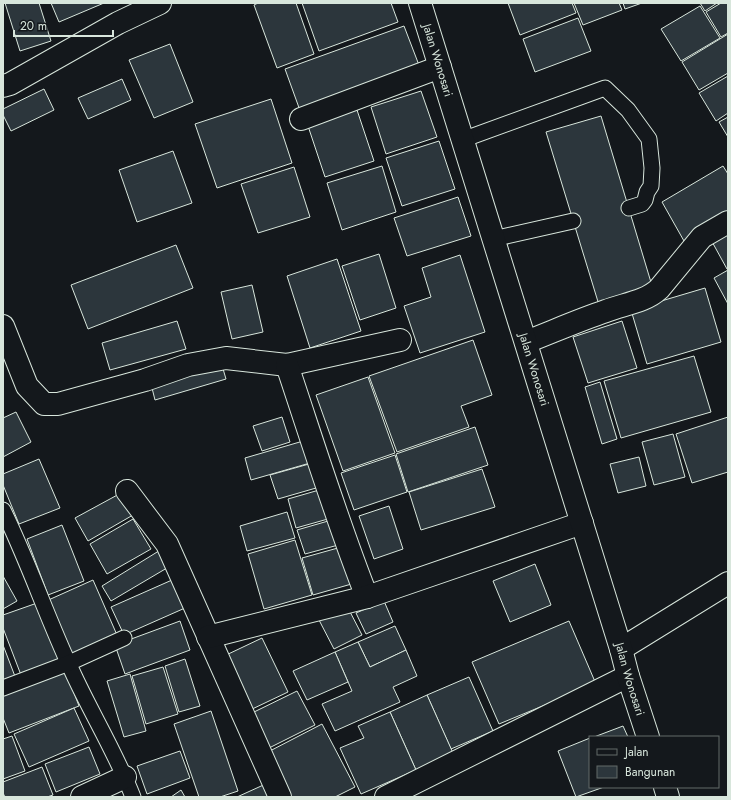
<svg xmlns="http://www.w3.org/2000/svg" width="731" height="800" viewBox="0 0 731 800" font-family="Jost,sans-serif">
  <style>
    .building { fill: #2c363c; stroke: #d8e6dc }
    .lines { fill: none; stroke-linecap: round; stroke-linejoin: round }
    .service-casing { stroke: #d8e6dc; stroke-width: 17 }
    .minor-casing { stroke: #d8e6dc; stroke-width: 24 }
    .tertiary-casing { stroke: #d8e6dc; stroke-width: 24 }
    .trunk-casing { stroke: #d8e6dc; stroke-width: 24 }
    .service { stroke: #14181c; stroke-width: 15 }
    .minor { stroke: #14181c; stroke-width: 22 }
    .tertiary { stroke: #14181c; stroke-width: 22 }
    .trunk { stroke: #14181c; stroke-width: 22 }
    .labels { text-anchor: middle; stroke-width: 3; stroke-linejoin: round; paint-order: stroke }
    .street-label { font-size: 12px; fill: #d8e6dc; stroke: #14181c }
  </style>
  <rect width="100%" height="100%" fill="#14181c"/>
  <g class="building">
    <polygon points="5,3 39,3 51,41 20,51"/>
    <polygon points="51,3 104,3 59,22"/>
    <polygon points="258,3 296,3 314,54 277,68 254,5"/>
    <polygon points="302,3 391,3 398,22 319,51"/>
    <polygon points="508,3 572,3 576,13 520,35"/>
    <polygon points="574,3 619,3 622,10 583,25"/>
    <polygon points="623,3 642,3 625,9"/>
    <polygon points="700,3 717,3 705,11"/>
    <polygon points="721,3 728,3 728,33 721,37 706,12"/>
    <polygon points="700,6 720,38 681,61 661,29"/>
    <polygon points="578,18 591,51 535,72 523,39"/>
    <polygon points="404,26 422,73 302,116 285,69"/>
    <polygon points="728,34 728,73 699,90 682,62"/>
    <polygon points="170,44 193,102 154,118 129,60"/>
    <polygon points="728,76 728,113 716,121 699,93"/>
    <polygon points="122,79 131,100 88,119 78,98"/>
    <polygon points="44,89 54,110 11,131 3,115 3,109"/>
    <polygon points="421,91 437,137 386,154 371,107"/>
    <polygon points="271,99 292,163 217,188 195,124"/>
    <polygon points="355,104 374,161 325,177 306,120"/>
    <polygon points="601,116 653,289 599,305 546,132"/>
    <polygon points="728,117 728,137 719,122"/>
    <polygon points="439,141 455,189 402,206 386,158"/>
    <polygon points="173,151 192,203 137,222 119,170"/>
    <polygon points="382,166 396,212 342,230 327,183"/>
    <polygon points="723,166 728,174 728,216 684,241 662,202"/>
    <polygon points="294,167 310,217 258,233 241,184"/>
    <polygon points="458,197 471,236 407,256 394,218"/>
    <polygon points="728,228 728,269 727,269 710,238"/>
    <polygon points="176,245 193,288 88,329 71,285"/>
    <polygon points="379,254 396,308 360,320 342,266"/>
    <polygon points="460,255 485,332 420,353 404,306 431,297 422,268"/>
    <polygon points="337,259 361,331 310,348 287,276"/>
    <polygon points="728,270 728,304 714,278"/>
    <polygon points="252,285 263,332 232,339 221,292"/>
    <polygon points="705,288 721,342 647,364 631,310"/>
    <polygon points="177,321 186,349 110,370 102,343"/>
    <polygon points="622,321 637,368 588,383 573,337"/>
    <polygon points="473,340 492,395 461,406 469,427 397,452 369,376"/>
    <polygon points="694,356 711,412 621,438 604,381"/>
    <polygon points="221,362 226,379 155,400 151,384"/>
    <polygon points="368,377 395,453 343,471 316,395"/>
    <polygon points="600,382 617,439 602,444 585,387"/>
    <polygon points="16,412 31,442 3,457 3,418"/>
    <polygon points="282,417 290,442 262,451 253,426"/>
    <polygon points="728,417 728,472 692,483 676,434"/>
    <polygon points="475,427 488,465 408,492 396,454"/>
    <polygon points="673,434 685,477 654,485 642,442"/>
    <polygon points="310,439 317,461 251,480 245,458"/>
    <polygon points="395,455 407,492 354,510 341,473"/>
    <polygon points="639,457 646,486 618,493 610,464"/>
    <polygon points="39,459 60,508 19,524 3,485 3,474"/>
    <polygon points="316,462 323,486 278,499 270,475"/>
    <polygon points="482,469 495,507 421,530 409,492"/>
    <polygon points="326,488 335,517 296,528 288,499"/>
    <polygon points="121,493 133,515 88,541 75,518"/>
    <polygon points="389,506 403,549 374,559 359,516"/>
    <polygon points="287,512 295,538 247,551 240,526"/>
    <polygon points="133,519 151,549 107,574 90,544"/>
    <polygon points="335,519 342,544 305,554 297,530"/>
    <polygon points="62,525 84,581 48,595 27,539"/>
    <polygon points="295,540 312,595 264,609 248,554"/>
    <polygon points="345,546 355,583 313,595 302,558"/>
    <polygon points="162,549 172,565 111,601 102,586"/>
    <polygon points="535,564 551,605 510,622 493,581"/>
    <polygon points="3,576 17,601 3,609"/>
    <polygon points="93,580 117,635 68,656 44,602"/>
    <polygon points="172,580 185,608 124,635 111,607"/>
    <polygon points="384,601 393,622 366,634 356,613"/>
    <polygon points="40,602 62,659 21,675 3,628 3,615"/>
    <polygon points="347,606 362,635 334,649 319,620"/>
    <polygon points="180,621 190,650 125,674 115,645"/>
    <polygon points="569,621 596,684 499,724 472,662"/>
    <polygon points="395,626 406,650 370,667 358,642"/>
    <polygon points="262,638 288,692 248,711 222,657"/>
    <polygon points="358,642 370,667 406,650 417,676 393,687 400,702 335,731 322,704 352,691 335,652"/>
    <polygon points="3,645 16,679 3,684"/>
    <polygon points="335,652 348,682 307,700 293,671"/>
    <polygon points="185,659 200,706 179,712 165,666"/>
    <polygon points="163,667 178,714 146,724 132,676"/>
    <polygon points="65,669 79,706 9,733 3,718 3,693"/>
    <polygon points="130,674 146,731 124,737 107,681"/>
    <polygon points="469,677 493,731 451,749 427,695"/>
    <polygon points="297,691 315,725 269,748 252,713"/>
    <polygon points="427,695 453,753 416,770 390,712"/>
    <polygon points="74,708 89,741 29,767 14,734"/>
    <polygon points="211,711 238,791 220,797 199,797 174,724"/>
    <polygon points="390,712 416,770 361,794 340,748 364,738 358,726"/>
    <polygon points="322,724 355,787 335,797 288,797 266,753"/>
    <polygon points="623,726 628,737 594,737"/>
    <polygon points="12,736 25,771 3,779 3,739"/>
    <polygon points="590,738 590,787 604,787 576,797 558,751"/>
    <polygon points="89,747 100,774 56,792 45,764"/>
    <polygon points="180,751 190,778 147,794 137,766"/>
    <polygon points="42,767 53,795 47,797 5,797 3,793 3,782"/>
    <polygon points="270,782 276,797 237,797"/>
    <polygon points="181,790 185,797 171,797"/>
  </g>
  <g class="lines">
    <defs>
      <g id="service">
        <polyline points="462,140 605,88 628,110 649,139 652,168 651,186 647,192 645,200 642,204 629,208"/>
        <polyline points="493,239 573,221"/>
        <path d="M3,510C29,563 47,618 72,671C91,713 116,753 133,797"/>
        <polyline points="3,688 69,663 124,638"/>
      </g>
      <g id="minor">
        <polyline points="301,119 440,67"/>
        <polyline points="3,326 27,386 44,404 58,404 145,380 188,365 226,358 287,365 400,340"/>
        <path d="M526,342C552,332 579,320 606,311C624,304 645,302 659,289L702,237L728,222"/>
        <path d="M287,365C313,443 337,521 367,597"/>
        <polyline points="127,491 167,544 280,797"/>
        <polyline points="208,637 367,597 582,523"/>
        <polyline points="621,649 728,583"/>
        <polyline points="82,797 125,777"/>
        <polyline points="386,797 628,676"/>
      </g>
      <polyline id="tertiary" points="3,86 10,84 118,23 160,3"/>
      <g id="trunk">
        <path id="s1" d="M420,3L621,649L628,676L648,737"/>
        <polyline points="665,787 668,797"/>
      </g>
    </defs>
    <use href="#service" class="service-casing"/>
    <use href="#minor" class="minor-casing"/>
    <use href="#tertiary" class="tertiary-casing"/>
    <use href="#trunk" class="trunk-casing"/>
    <use href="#service" class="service"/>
    <use href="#minor" class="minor"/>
    <use href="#tertiary" class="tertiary"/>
    <use href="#trunk" class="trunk"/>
  </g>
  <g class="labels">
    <g class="street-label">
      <text dy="4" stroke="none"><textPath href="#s1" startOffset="60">Jalan Wonosari</textPath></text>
      <text dy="4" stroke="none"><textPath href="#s1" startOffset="384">Jalan Wonosari</textPath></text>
      <text dy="4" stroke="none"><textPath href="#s1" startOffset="708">Jalan Wonosari</textPath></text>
    </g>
  </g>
  <rect width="731" height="800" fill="none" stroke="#d8e6dc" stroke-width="8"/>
  <rect x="589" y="736" width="130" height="52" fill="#14181c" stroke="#626a69"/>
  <rect x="597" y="749" width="20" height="6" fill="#14181c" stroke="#626a69"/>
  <text x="625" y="756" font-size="12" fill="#d8e6dc">Jalan</text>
  <rect x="597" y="766" width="20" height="12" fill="#2c363c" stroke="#626a69"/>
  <text x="625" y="776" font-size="12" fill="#d8e6dc">Bangunan</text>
  <path d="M14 30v6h99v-6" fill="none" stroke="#d8e6dc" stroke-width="2"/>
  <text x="20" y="30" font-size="12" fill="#d8e6dc" stroke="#14181c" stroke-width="3" paint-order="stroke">20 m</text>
</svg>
